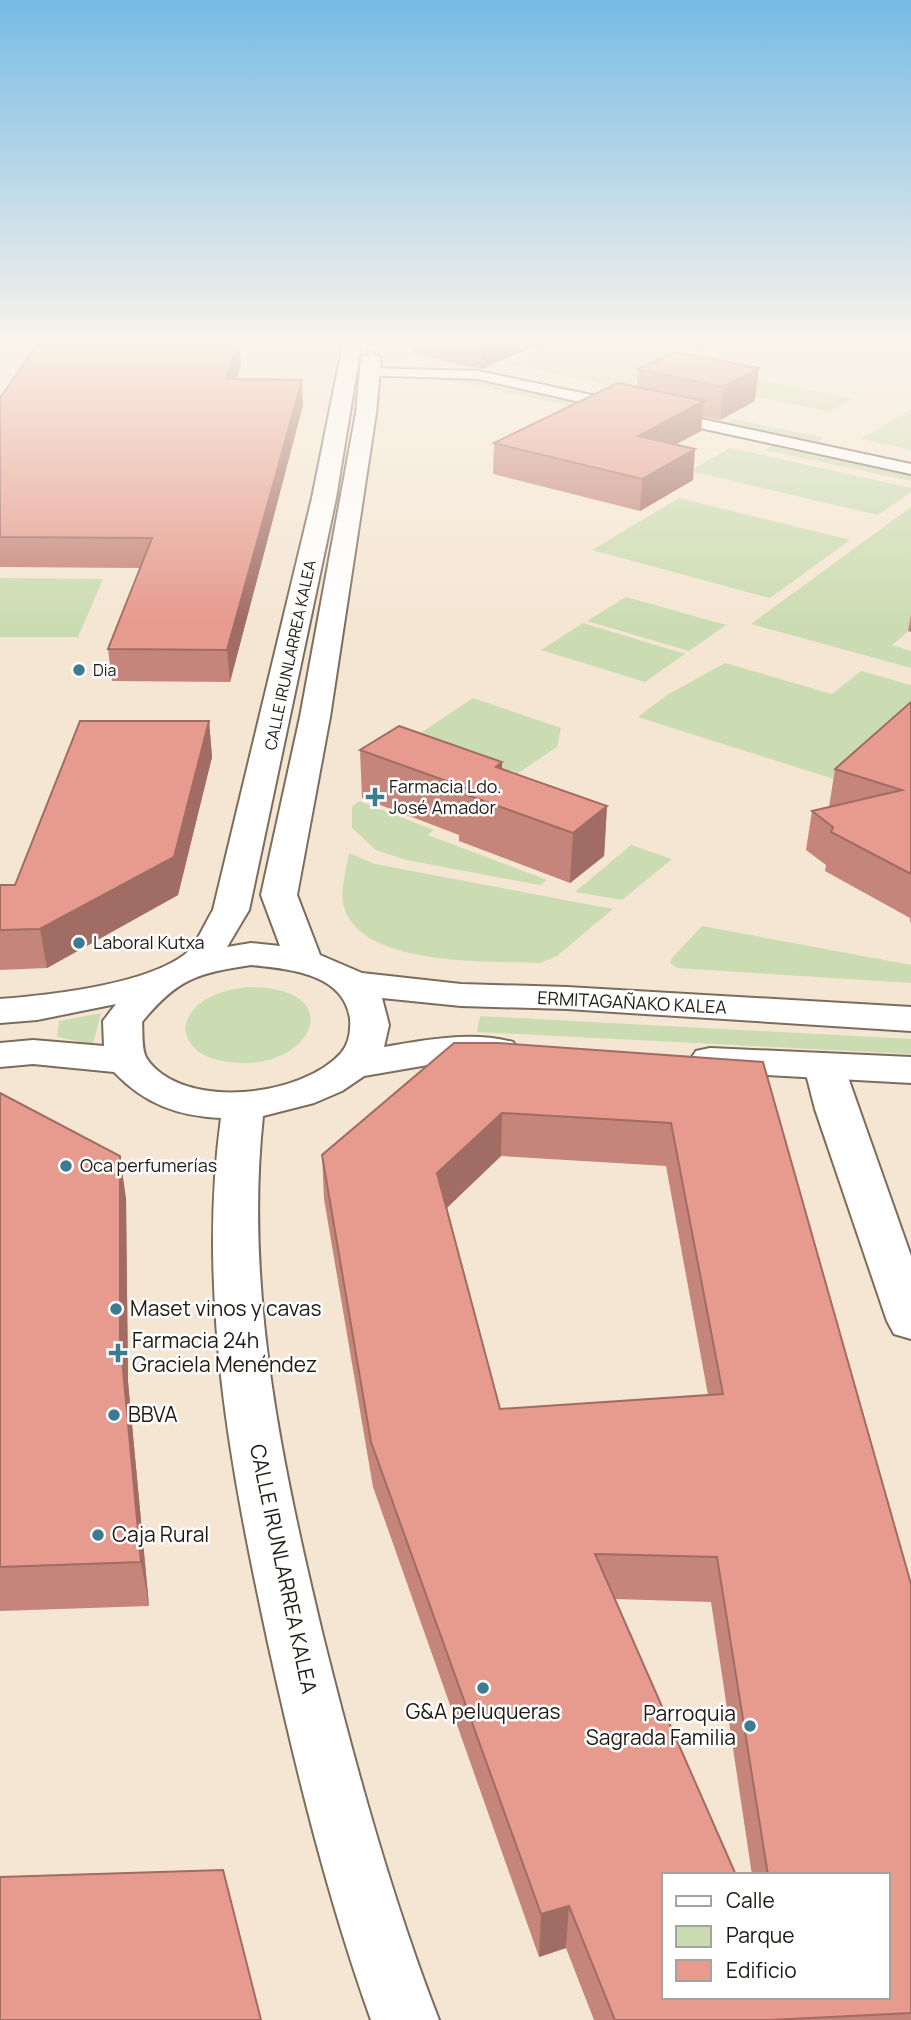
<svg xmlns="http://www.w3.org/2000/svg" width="911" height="2020" viewBox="0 0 911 2020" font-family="Manrope,sans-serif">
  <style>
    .green { fill: #cbdcb2 }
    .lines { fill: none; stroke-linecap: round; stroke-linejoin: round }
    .pedestrian-casing { stroke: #7b6d5d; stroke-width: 4 }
    .minor-casing { stroke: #7b6d5d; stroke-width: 4 }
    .tertiary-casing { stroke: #7b6d5d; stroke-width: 4 }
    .pedestrian { fill: #fff; fill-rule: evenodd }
    .minor { fill: #fff; fill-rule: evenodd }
    .tertiary { fill: #fff; fill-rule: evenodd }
    .wall { fill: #c6857a; fill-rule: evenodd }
    .shaded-wall { fill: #a16c63 }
    .building { fill: #e69b8e; stroke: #a16c63; stroke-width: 2; fill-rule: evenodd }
    .poi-dot { fill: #3d7c90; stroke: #fff; stroke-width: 2.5 }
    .labels { text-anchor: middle; stroke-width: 5; stroke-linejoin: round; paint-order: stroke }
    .far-street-label { font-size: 16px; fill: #1f1a13; stroke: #fff }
    .far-poi-label { font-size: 16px; fill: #1f1a13; stroke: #fff; text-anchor: start }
    .poi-label { font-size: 18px; fill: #1f1a13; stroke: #fff; text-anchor: start }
    .street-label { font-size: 18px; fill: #1f1a13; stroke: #fff }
    .near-poi-label { font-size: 21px; fill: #1f1a13; stroke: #fff; text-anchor: start }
    .near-street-label { font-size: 21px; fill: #1f1a13; stroke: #fff }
  </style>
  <rect width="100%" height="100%" fill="#f5e6d3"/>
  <g class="green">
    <polygon points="567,339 689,339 710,344 620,388 510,364"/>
    <polygon points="726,373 853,399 830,412 702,385"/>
    <polygon points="455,377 582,404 575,407 448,380"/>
    <polygon points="911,409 911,450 861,439"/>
    <polygon points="733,419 824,438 818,442 727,422"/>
    <polygon points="771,446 911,476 911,481 765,450"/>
    <polygon points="730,448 911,488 911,492 878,515 690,471"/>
    <polygon points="679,498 850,540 770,598 592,550"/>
    <polygon points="911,507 911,629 892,645 911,651 911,668 751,624"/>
    <polygon points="0,578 103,579 78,637 0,637"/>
    <polygon points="626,597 726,625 689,651 587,621"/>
    <polygon points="583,623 685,654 645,682 541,650"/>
    <polygon points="725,663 832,694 861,671 911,685 911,715 840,781 638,717 667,695"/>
    <polygon points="473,698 561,728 557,747 514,776 392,752"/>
    <polygon points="359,801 434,830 428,835 547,880 540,885 406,860 376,850 352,828 352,807"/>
    <polygon points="631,845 672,859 622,900 575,892"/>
    <path d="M349,853L375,864L613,909L557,956L540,963C489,961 361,967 344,907C339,892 347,868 349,853Z"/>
    <polygon points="702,926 911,965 911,983 677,968 670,963 672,958"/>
    <path d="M246,987C356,986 310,1078 223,1061C204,1058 189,1049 185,1029C190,999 220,991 246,987Z"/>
    <polygon points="101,1013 93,1044 57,1037 59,1021"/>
    <polygon points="480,1016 911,1039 911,1054 477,1032"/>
  </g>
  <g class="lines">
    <defs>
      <g id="pedestrian">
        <polygon points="369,368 478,371 624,402 632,407 624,412 478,379 364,375 364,369"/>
        <polygon points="664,411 911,464 911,474 659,419 659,413"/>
      </g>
      <polygon id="minor" points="824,1053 838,1057 844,1066 911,1256 911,1339 894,1334 887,1321 815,1109 804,1066 810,1057"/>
      <g id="tertiary">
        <path d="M344,339H362L336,498L249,910L227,947L251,943L280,946L261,895L300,717L356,413L361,358L371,352L381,358L376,413L330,717L297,895L320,955L362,973L461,984L567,987L911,1007V1031L567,1009L461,1006L382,998L389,1025L384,1047C427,1040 470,1031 513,1042L519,1051L513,1060L499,1063L451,1061L364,1076L342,1091L314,1103L263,1116C244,1292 283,1469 324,1640C356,1768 391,1896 439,2020H371C327,1897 296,1770 268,1643C231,1471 197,1294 221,1118C177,1116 145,1104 114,1072L33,1064L0,1067V1043L33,1040L104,1046L103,1021L116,1004L37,1020L0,1023V999C50,995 143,985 184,955C196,946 205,923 213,910L312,498ZM251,965C288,969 343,973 350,1018C351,1030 349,1044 341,1053C302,1097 183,1111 147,1059C141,1050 143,1033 142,1022C177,979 197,973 251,965Z"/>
        <polygon points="710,1048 911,1057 911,1083 710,1072 696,1069 690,1060 696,1051"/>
      </g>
    </defs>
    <use href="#pedestrian" class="pedestrian-casing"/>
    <use href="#minor" class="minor-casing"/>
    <use href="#tertiary" class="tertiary-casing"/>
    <use href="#pedestrian" class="pedestrian"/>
    <use href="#minor" class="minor"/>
    <use href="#tertiary" class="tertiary"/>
  </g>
  <g class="wall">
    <polygon points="412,339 551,339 482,369 413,354"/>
    <polygon points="239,340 241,364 236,380 303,405 230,682 112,681 108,649 140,568 0,567 0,398"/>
    <polygon points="675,352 755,401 720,420 702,417 701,431 676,444 693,480 640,511 493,474 494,443 637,387 638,369"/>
    <polygon points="911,615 911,632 908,631"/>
    <polygon points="911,702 911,923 910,922 910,918 825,871 826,865 806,850 812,811 829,807 835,769"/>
    <polygon points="209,721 212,757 178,895 47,968 0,970 0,885 15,885"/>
    <polygon points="360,750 502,762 502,769 607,806 604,856 570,883 459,841 459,835 362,798"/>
    <path d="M454,1043L763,1062L911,1584V2020H594L566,1948L539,1957L373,1487L324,1199L322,1155ZM501,1156L666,1166L708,1395L500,1409L447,1208ZM615,1599L711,1602L752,1875H888V1997H664Z"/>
    <polygon points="0,1093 126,1198 128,1382 149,1606 0,1611"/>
  </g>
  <g class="shaded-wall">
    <polygon points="483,339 551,339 482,369"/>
    <polygon points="239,340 241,364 228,405 226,379"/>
    <polygon points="759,368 755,401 720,420 723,387"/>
    <polygon points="302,380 303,405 230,682 227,650"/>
    <polygon points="704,401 701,431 636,466 638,436"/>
    <polygon points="695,449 693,480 640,511 642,479"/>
    <polygon points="209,721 212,757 178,895 47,968 40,929"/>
    <polygon points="502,762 502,807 496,767"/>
    <polygon points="607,806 604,856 570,883 573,833"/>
    <polygon points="502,1113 501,1156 438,1216 437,1173"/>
    <polygon points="120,1156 126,1198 128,1382 149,1606 141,1562 120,1338"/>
    <polygon points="569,1906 566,1948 539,1957 541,1914"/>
  </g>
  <g class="building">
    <polygon points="41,339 238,339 239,340 226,379 302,380 227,650 108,649 152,538 0,537 0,398"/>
    <polygon points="675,352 759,368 723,387 638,369"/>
    <polygon points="618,383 704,401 638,436 695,449 642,479 494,443"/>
    <polygon points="911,702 911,874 831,832 833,827 812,811 902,790 835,769"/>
    <polygon points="80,721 209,721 174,857 40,929 0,930 0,885 15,885"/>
    <polygon points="399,726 502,762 496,767 607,806 573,833 459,792 466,788 360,750"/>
    <path d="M454,1043H498L763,1062L911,1584V2013L770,2020H615L569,1906L541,1914L371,1442L322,1155ZM502,1113L671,1123L723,1394L500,1409L437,1173ZM595,1554L717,1557L768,1875H888V1997H664V1875H736Z"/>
    <polygon points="0,1093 120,1156 120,1338 141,1562 0,1567"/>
    <polygon points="223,1870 261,2020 0,2020 0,1877"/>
  </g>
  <linearGradient id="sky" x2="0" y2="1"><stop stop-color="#77bbe4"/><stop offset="0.55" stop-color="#faf4eb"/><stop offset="1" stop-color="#faf4eb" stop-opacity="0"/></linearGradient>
  <rect width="911" height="622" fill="url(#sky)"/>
  <g class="poi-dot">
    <circle cx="79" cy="670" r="7"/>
    <path d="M371.5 786.5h7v7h7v7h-7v7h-7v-7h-7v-7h7z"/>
    <circle cx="79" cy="943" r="7"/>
    <circle cx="66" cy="1166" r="7"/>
    <circle cx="116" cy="1309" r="7"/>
    <path d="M114.5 1342.5h7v7h7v7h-7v7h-7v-7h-7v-7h7z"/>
    <circle cx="114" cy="1415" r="7"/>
    <circle cx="98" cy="1535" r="7"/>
    <circle cx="483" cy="1688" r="7"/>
    <circle cx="750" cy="1726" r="7"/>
  </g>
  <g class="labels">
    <g class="far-street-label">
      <text transform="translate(290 655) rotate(-78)" y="6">CALLE IRUNLARREA KALEA</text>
    </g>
    <g class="far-poi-label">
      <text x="93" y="676">Dia</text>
    </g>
    <g class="poi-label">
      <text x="389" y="793">Farmacia Ldo.<tspan x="389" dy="21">José Amador</tspan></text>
      <text x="93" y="949">Laboral Kutxa</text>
      <text x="80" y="1172">Oca perfumerías</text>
    </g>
    <g class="street-label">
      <text transform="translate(632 1003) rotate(3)" y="6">ERMITAGAÑAKO KALEA</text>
    </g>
    <g class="near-poi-label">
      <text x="130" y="1316">Maset vinos y cavas</text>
      <text x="132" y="1348">Farmacia 24h<tspan x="132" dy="24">Graciela Menéndez</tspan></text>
      <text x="128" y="1422">BBVA</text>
      <text x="112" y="1542">Caja Rural</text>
      <text x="483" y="1719" text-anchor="middle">G&amp;A peluqueras</text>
      <text x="736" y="1721" text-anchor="end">Parroquia<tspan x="736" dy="24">Sagrada Familia</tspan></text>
    </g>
    <g class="near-street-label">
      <text transform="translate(283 1569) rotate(78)" y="7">CALLE IRUNLARREA KALEA</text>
    </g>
  </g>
  <rect x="662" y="1873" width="228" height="126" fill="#ffffff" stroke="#a5a3a1" stroke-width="2"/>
  <rect x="676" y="1896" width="35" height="10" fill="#ffffff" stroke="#a5a3a1" stroke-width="2"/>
  <text x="726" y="1908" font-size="21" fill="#1f1a13">Calle</text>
  <rect x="676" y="1926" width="35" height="21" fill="#cbdcb2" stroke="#a5a3a1" stroke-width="2"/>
  <text x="726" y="1943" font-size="21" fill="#1f1a13">Parque</text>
  <rect x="676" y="1960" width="35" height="21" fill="#e69b8e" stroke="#a5a3a1" stroke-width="2"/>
  <text x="726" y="1978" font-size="21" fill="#1f1a13">Edificio</text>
</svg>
